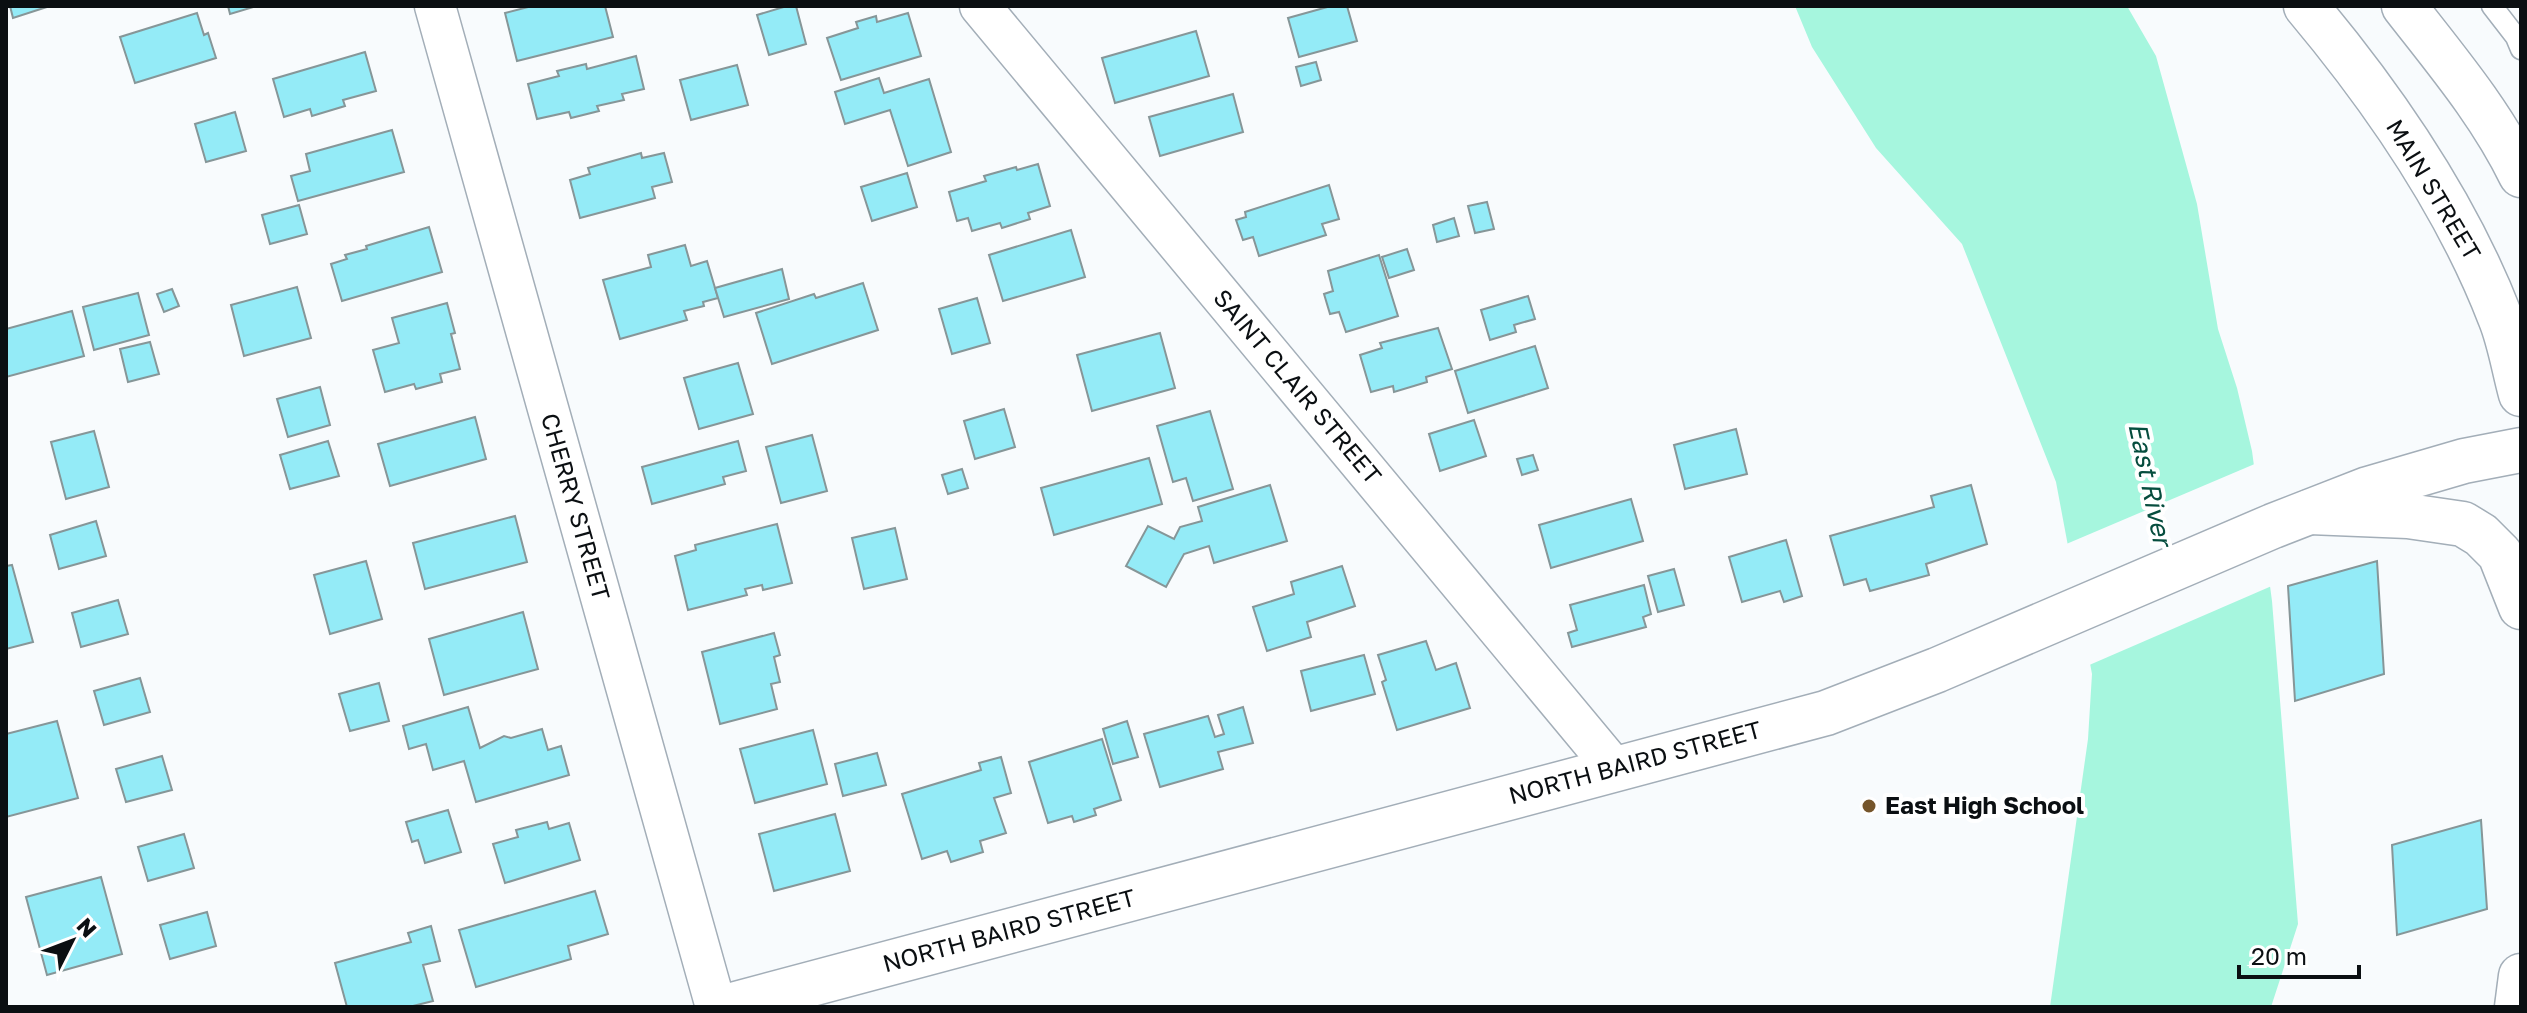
<svg xmlns="http://www.w3.org/2000/svg" width="2527" height="1013" viewBox="0 0 2527 1013" font-family="'Golos Text',sans-serif">
  <style>
    .water { fill: #a6f6de }
    .pier { fill: #f8fbfd }
    .building { fill: #94ebf7; stroke: #869698; stroke-width: 2 }
    .lines { fill: none; stroke-linecap: round; stroke-linejoin: round }
    .service-casing { stroke: #a3aeb8; stroke-width: 23 }
    .minor-casing { stroke: #a3aeb8; stroke-width: 43 }
    .tertiary-casing { stroke: #a3aeb8; stroke-width: 47 }
    .primary-casing { stroke: #a3aeb8; stroke-width: 47 }
    .service { stroke: #fff; stroke-width: 20 }
    .minor { stroke: #fff; stroke-width: 40 }
    .tertiary { stroke: #fff; stroke-width: 44 }
    .primary { stroke: #fff; stroke-width: 44 }
    .poi-dot { fill: #75552b; stroke: #fff; stroke-width: 3 }
    .labels { text-anchor: middle; stroke-width: 8; stroke-linejoin: round; paint-order: stroke }
    .street-label { font-size: 24px; fill: #0b0f12; stroke: #fff }
    .poi-label { font-size: 24px; font-weight: bold; fill: #0b0f12; stroke: #fff; text-anchor: start }
    .water-label { font-size: 26px; font-style: italic; fill: #064d3e; stroke: #fff }
  </style>
  <rect width="100%" height="100%" fill="#f8fbfd"/>
  <polygon class="water" points="1795,6 2127,6 2156,56 2197,204 2218,329 2237,388 2252,451 2272,601 2298,924 2271,1007 2050,1007 2088,739 2092,674 2056,482 1962,244 1876,148 1812,47"/>
  <polygon class="pier" points="2257,463 2274,585 2087,666 2064,545"/>
  <g class="building">
    <polygon points="10,6 50,6 13,18"/>
    <polygon points="228,6 257,6 230,14"/>
    <polygon points="532,6 605,6 613,37 517,61 505,13"/>
    <polygon points="787,6 796,6 806,44 769,55 757,15"/>
    <polygon points="1331,6 1347,6 1357,41 1299,57 1288,18"/>
    <polygon points="197,13 204,35 208,33 216,58 135,83 120,37"/>
    <polygon points="908,13 921,56 841,80 827,38 858,28 856,22 876,16 877,22"/>
    <polygon points="1196,31 1209,76 1115,103 1102,58"/>
    <polygon points="365,52 376,91 343,100 345,106 312,116 310,109 284,117 273,79"/>
    <polygon points="636,56 644,89 622,94 624,100 597,106 599,111 571,118 569,112 537,119 528,84 559,76 557,71 586,64 587,69"/>
    <polygon points="1316,62 1321,80 1301,86 1296,67"/>
    <polygon points="737,65 748,105 691,120 680,80"/>
    <polygon points="879,78 884,93 929,79 951,152 908,166 890,110 845,124 835,92"/>
    <polygon points="1233,94 1243,132 1160,156 1149,117"/>
    <polygon points="235,112 246,151 206,162 195,124"/>
    <polygon points="392,130 404,172 298,201 291,176 310,171 306,154"/>
    <polygon points="641,153 642,158 664,153 672,182 652,187 655,198 580,218 570,180 590,174 588,168"/>
    <polygon points="1038,164 1050,206 1028,213 1030,219 1002,228 1000,223 972,231 968,218 957,221 949,192 986,181 984,176 1016,167 1017,170"/>
    <polygon points="907,173 917,207 872,221 861,187"/>
    <polygon points="1329,185 1339,219 1322,224 1326,235 1259,256 1253,237 1243,240 1236,220 1246,217 1245,212"/>
    <polygon points="1487,202 1494,229 1475,233 1468,206"/>
    <polygon points="299,205 307,234 270,244 262,215"/>
    <polygon points="1454,218 1459,236 1437,242 1433,225"/>
    <polygon points="429,227 442,272 342,301 331,264 347,259 345,255 367,249 366,246"/>
    <polygon points="1071,230 1085,277 1003,301 989,255"/>
    <polygon points="685,245 691,266 707,261 718,298 703,302 704,306 684,311 687,320 620,339 603,280 651,267 648,255"/>
    <polygon points="1407,249 1414,270 1389,278 1382,257"/>
    <polygon points="1379,255 1398,316 1346,332 1339,312 1330,314 1324,294 1333,291 1328,271"/>
    <polygon points="782,269 789,299 724,317 715,288"/>
    <polygon points="863,283 878,330 772,364 756,313 814,294 816,298"/>
    <polygon points="297,287 311,338 244,356 231,305"/>
    <polygon points="172,289 179,306 164,312 157,294"/>
    <polygon points="138,293 149,335 94,350 83,307"/>
    <polygon points="1528,296 1535,319 1514,325 1516,332 1490,340 1481,310"/>
    <polygon points="977,298 990,343 952,354 939,309"/>
    <polygon points="447,303 455,333 451,334 460,369 440,374 442,382 416,389 414,384 385,392 373,350 399,343 392,318"/>
    <polygon points="72,311 84,356 6,377 6,329"/>
    <polygon points="1438,328 1452,369 1426,377 1427,382 1394,392 1393,386 1371,392 1360,355 1382,348 1380,343"/>
    <polygon points="1160,333 1175,388 1092,411 1077,355"/>
    <polygon points="150,342 159,374 128,382 120,349"/>
    <polygon points="1535,346 1548,388 1468,413 1455,371"/>
    <polygon points="738,363 753,414 699,429 684,378"/>
    <polygon points="320,387 330,425 288,437 277,399"/>
    <polygon points="1004,409 1015,447 975,459 964,421"/>
    <polygon points="1210,411 1233,489 1193,501 1186,478 1173,482 1157,426"/>
    <polygon points="475,417 486,459 390,486 378,444"/>
    <polygon points="1474,420 1486,456 1440,471 1429,434"/>
    <polygon points="1736,429 1747,474 1685,489 1674,445"/>
    <polygon points="94,431 109,487 66,499 51,442"/>
    <polygon points="812,435 827,491 781,503 766,447"/>
    <polygon points="328,441 339,476 290,489 280,455"/>
    <polygon points="738,441 746,471 723,477 725,484 652,504 642,467"/>
    <polygon points="1533,455 1538,470 1522,475 1517,459"/>
    <polygon points="1149,458 1162,504 1054,535 1041,488"/>
    <polygon points="962,469 968,488 948,494 942,475"/>
    <polygon points="1270,485 1287,541 1214,563 1209,546 1184,554 1166,587 1126,566 1148,526 1174,539 1180,527 1202,521 1198,507"/>
    <polygon points="1971,485 1987,544 1926,564 1929,575 1870,591 1866,579 1844,585 1830,536 1934,507 1931,496"/>
    <polygon points="1631,499 1643,541 1551,568 1539,525"/>
    <polygon points="515,516 527,562 425,589 413,543"/>
    <polygon points="96,521 106,556 59,569 50,535"/>
    <polygon points="777,524 792,583 763,590 762,585 745,589 747,595 688,610 675,556 696,550 695,545"/>
    <polygon points="895,528 907,579 864,589 852,538"/>
    <polygon points="1786,540 1802,596 1784,602 1780,591 1742,602 1729,557"/>
    <polygon points="366,561 382,619 330,634 314,575"/>
    <polygon points="2377,561 2384,674 2295,701 2288,586"/>
    <polygon points="12,565 33,642 6,649 6,566"/>
    <polygon points="1342,566 1355,606 1307,622 1311,637 1267,651 1253,607 1294,594 1291,582"/>
    <polygon points="1674,569 1684,605 1658,612 1648,576"/>
    <polygon points="1644,585 1651,614 1643,617 1646,627 1572,647 1568,633 1577,630 1570,605"/>
    <polygon points="118,600 128,634 81,647 72,613"/>
    <polygon points="523,612 538,669 444,695 429,639"/>
    <polygon points="774,633 780,655 774,657 780,682 771,684 777,709 720,724 702,652"/>
    <polygon points="1426,641 1436,670 1456,663 1470,708 1397,730 1382,682 1386,680 1378,655"/>
    <polygon points="1364,655 1375,694 1311,711 1301,671"/>
    <polygon points="140,678 150,712 104,725 94,691"/>
    <polygon points="379,683 389,721 350,731 339,694"/>
    <polygon points="468,707 480,748 504,736 511,738 542,729 548,750 561,746 569,775 476,802 464,761 433,770 426,744 409,749 403,726"/>
    <polygon points="1243,707 1253,743 1218,752 1223,769 1160,787 1144,734 1208,716 1215,737 1224,734 1218,715"/>
    <polygon points="57,721 78,798 6,817 6,734"/>
    <polygon points="1127,721 1138,757 1113,764 1103,729"/>
    <polygon points="813,730 827,784 755,803 740,749"/>
    <polygon points="1102,739 1121,800 1094,809 1096,815 1074,822 1072,816 1048,823 1029,762"/>
    <polygon points="877,753 886,785 843,796 835,764"/>
    <polygon points="162,756 172,790 126,802 116,769"/>
    <polygon points="1001,757 1011,793 994,798 1006,833 980,841 983,852 951,862 947,851 922,859 902,794 981,770 979,763"/>
    <polygon points="448,810 461,852 425,863 418,840 412,842 406,822"/>
    <polygon points="835,814 850,871 774,891 759,834"/>
    <polygon points="2481,820 2487,909 2397,935 2392,845"/>
    <polygon points="547,822 549,829 569,823 580,860 505,883 493,844 518,837 516,830"/>
    <polygon points="184,834 194,868 148,881 138,847"/>
    <polygon points="101,877 122,954 47,975 26,897"/>
    <polygon points="595,891 608,934 568,946 571,959 476,987 459,930"/>
    <polygon points="207,912 216,946 170,959 160,925"/>
    <polygon points="431,926 440,961 423,965 433,1001 409,1007 347,1007 335,963 411,942 408,933"/>
  </g>
  <g class="lines">
    <defs>
      <polyline id="service" points="2492,6 2516,37 2521,49"/>
      <g id="minor">
        <polyline points="435,6 716,1007"/>
        <polyline points="980,6 1614,768"/>
      </g>
      <polyline id="tertiary" points="725,1007 1826,713 1937,670 2273,526 2368,489 2464,461 2521,450"/>
      <g id="primary">
        <path d="M2306,6C2384,99 2456,203 2500,317C2510,341 2514,369 2521,394"/>
        <path d="M2404,6C2446,60 2491,113 2521,175"/>
        <polyline points="2310,512 2408,516 2463,524 2481,535 2500,554 2521,607"/>
        <polyline points="2517,1007 2521,976"/>
      </g>
    </defs>
    <use href="#service" class="service-casing"/>
    <use href="#minor" class="minor-casing"/>
    <use href="#tertiary" class="tertiary-casing"/>
    <use href="#primary" class="primary-casing"/>
    <use href="#service" class="service"/>
    <use href="#minor" class="minor"/>
    <use href="#tertiary" class="tertiary"/>
    <use href="#primary" class="primary"/>
  </g>
  <circle class="poi-dot" cx="1869" cy="806" r="8"/>
  <g class="labels">
    <g class="street-label">
      <text transform="translate(2433 190) rotate(59)" y="8">MAIN STREET</text>
      <text transform="translate(1297 387) rotate(50)" y="8">SAINT CLAIR STREET</text>
      <text transform="translate(575 507) rotate(74)" y="8">CHERRY STREET</text>
      <text transform="translate(1635 763) rotate(-15)" y="8">NORTH BAIRD STREET</text>
      <text transform="translate(1009 931) rotate(-15)" y="8">NORTH BAIRD STREET</text>
    </g>
    <g class="poi-label">
      <text x="1885" y="814">East High School</text>
    </g>
    <g class="water-label">
      <text transform="translate(2150 484) rotate(78)" y="9">East River</text>
    </g>
  </g>
  <rect width="2527" height="1013" fill="none" stroke="#0b0f12" stroke-width="16"/>
  <g transform="translate(72 941) rotate(48)" stroke="#ffffff" stroke-width="6" paint-order="stroke">
  <path d="M0-6L14 30L0 20L-14 30Z" fill="#0b0f12"/>
  <text y="-12" font-size="22" font-weight="bold" text-anchor="middle" fill="#0b0f12">N</text>
  </g>
  <path d="M2239 965v12h120v-12" fill="none" stroke="#0b0f12" stroke-width="4"/>
  <text x="2251" y="965" font-size="24" fill="#0b0f12" stroke="#ffffff" stroke-width="6" paint-order="stroke">20 m</text>
</svg>
